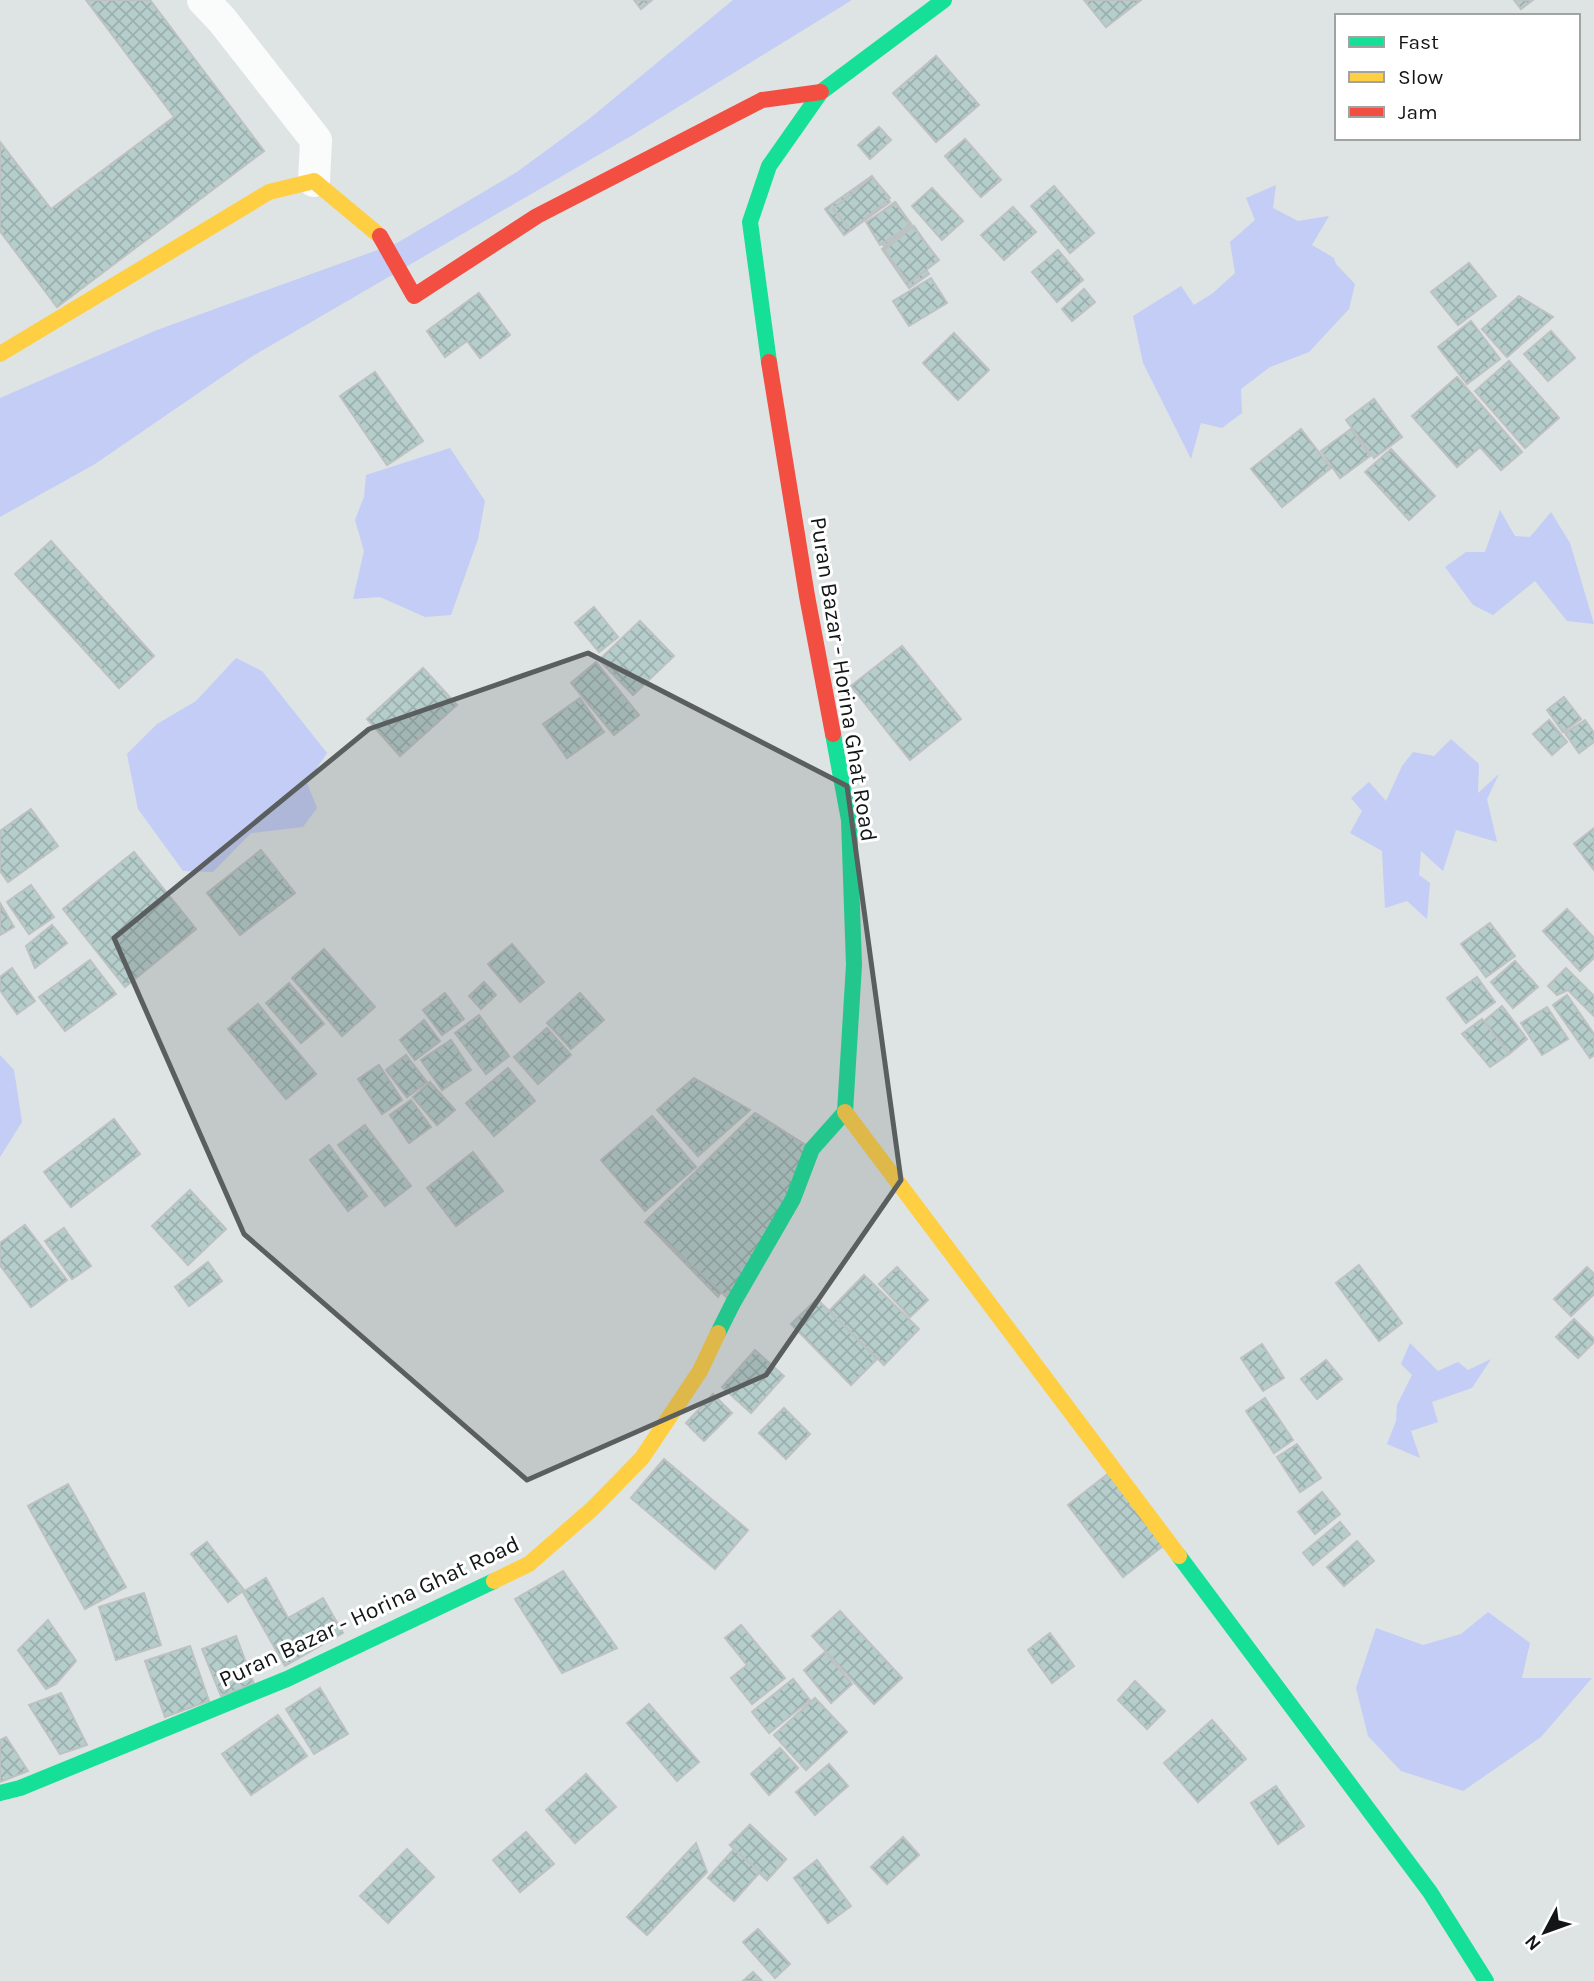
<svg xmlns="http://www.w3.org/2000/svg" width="1594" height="1981" viewBox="0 0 1594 1981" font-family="Karla,sans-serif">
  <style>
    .water { fill: #c3cdf6 }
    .building { fill: url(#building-cross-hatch); stroke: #bec1c1; stroke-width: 2 }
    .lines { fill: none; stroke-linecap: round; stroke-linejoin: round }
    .street { stroke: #fafbfb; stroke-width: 32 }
    .fast { stroke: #16e098; stroke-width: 16 }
    .slow { stroke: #ffcf43; stroke-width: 16 }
    .jam { stroke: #f24e42; stroke-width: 16 }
    .marked { fill: #5a5e5e; fill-opacity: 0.2; stroke: #5a5e5e; stroke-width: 5; stroke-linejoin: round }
    .labels { text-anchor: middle; stroke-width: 6; stroke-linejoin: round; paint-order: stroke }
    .street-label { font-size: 23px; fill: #131616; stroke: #fff }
  </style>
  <defs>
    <pattern id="building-cross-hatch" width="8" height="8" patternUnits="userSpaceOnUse" patternTransform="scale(1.75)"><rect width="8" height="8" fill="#b5cecb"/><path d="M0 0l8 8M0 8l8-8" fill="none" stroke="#9bb0ae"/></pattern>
  </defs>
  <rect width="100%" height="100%" fill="#dee3e3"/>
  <g class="water">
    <polygon points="733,0 852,0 631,136 251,357 95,464 0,517 0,398 157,330 397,243 517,172 589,119"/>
    <polygon points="1276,185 1273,208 1298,221 1329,216 1312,245 1334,258 1336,264 1355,284 1349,309 1309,352 1270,367 1241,389 1242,413 1222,428 1201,423 1191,459 1143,363 1133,316 1181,286 1194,305 1213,293 1235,273 1230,242 1255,220 1246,198"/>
    <polygon points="450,448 485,501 478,539 451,615 425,617 380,597 353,599 364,551 355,520 364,497 366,475"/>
    <polygon points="1500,510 1515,536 1530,537 1551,512 1570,543 1594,624 1567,621 1535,581 1493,615 1473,605 1445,567 1466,552 1485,552"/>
    <polygon points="236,658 262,671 327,753 307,783 317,808 303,827 251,833 213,872 183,871 138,809 127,754 157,724 196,701"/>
    <polygon points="1451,739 1479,764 1478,793 1499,774 1487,799 1497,842 1456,830 1443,871 1421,851 1419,875 1430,883 1427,919 1407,901 1385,908 1382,851 1350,833 1362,811 1351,798 1369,782 1386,801 1402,766 1413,752 1434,756"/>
    <polygon points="0,1055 14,1070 22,1122 0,1157"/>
    <polygon points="1410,1343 1438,1371 1458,1362 1468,1370 1491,1359 1472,1388 1432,1402 1438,1422 1411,1431 1420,1458 1387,1444 1396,1421 1397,1405 1412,1375 1401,1364"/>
    <polygon points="1488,1612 1530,1643 1522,1678 1592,1678 1541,1737 1463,1791 1401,1771 1368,1736 1356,1688 1376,1628 1423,1645 1461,1634"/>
  </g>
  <g class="building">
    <polygon points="86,0 150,0 264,151 57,307 0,231 0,142 51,209 174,117"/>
    <polygon points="634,0 652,0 641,9"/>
    <polygon points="1084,0 1141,0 1106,27"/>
    <polygon points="1514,0 1533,0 1521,9"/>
    <polygon points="936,56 979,105 936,142 893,93"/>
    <polygon points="879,127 891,140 870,159 858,145"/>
    <polygon points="965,139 1001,180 981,197 945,156"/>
    <polygon points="872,176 890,202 844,235 825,209"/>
    <polygon points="872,177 890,198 851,230 833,209"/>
    <polygon points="1054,186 1094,233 1070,253 1031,206"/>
    <polygon points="932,188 963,221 942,240 912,206"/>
    <polygon points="895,202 912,225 884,246 867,223"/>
    <polygon points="896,203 910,225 880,245 866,222"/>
    <polygon points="1013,207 1036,232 1004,260 981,235"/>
    <polygon points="914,226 930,249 918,257 929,274 909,288 882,249"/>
    <polygon points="913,227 939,260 909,283 884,250"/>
    <polygon points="1058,250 1083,280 1057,302 1032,272"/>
    <polygon points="1469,263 1496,296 1458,325 1431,292"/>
    <polygon points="931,278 947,303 909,326 893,301"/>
    <polygon points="1084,289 1095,302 1072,321 1062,309"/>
    <polygon points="479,293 510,335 480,358 467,341 445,357 427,331"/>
    <polygon points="1519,296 1553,317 1507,357 1482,329"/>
    <polygon points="1471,321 1500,359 1467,384 1438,347"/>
    <polygon points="1551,331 1575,358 1548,381 1524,354"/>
    <polygon points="954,333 989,370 958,400 923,363"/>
    <polygon points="1509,361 1559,418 1525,448 1475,391"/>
    <polygon points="375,372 423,441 387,465 340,396"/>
    <polygon points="1457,377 1522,452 1501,470 1480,447 1457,467 1412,416"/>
    <polygon points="1374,399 1402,437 1374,458 1346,420"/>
    <polygon points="1301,429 1331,468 1282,507 1251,469"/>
    <polygon points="1351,429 1370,456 1340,478 1321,451"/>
    <polygon points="1391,449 1435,496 1409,520 1365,472"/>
    <polygon points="51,541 154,656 119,688 15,574"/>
    <polygon points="594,607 618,637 599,652 575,623"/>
    <polygon points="640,621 674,656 633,695 599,660"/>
    <polygon points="902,646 961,719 910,760 851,686"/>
    <polygon points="596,662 639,715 614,735 571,683"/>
    <polygon points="423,668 457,705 400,756 367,719"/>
    <polygon points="1564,697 1581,719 1563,732 1547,710"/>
    <polygon points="580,698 604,732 567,758 543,724"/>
    <polygon points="1549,720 1567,742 1552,755 1533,734"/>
    <polygon points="1585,720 1594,733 1594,742 1579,753 1565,733"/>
    <polygon points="31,809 58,846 8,882 0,871 0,831"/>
    <polygon points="1594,828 1594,870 1574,844"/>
    <polygon points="261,850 295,893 240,935 207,893"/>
    <polygon points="134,852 196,929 125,987 63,909"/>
    <polygon points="31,885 54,917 29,934 7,902"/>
    <polygon points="0,903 14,927 0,935"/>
    <polygon points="1567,909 1594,938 1594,958 1580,971 1543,931"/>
    <polygon points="1490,923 1515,956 1486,977 1461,944"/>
    <polygon points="52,925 67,943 35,968 26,946"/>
    <polygon points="512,944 544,982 520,1002 488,964"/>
    <polygon points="324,949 375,1007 342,1036 292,978"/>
    <polygon points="90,960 116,994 65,1031 39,997"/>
    <polygon points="1515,961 1538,987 1513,1008 1491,982"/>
    <polygon points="12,968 35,1001 17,1014 0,990 0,977"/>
    <polygon points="1566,968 1594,996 1594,1016 1568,990 1557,995 1548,986"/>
    <polygon points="1477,977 1495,1002 1466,1023 1447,998"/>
    <polygon points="484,982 496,995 481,1009 469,996"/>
    <polygon points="289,983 324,1024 301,1043 266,1003"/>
    <polygon points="445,993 464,1019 442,1035 423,1010"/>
    <polygon points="580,993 604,1020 571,1049 547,1023"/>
    <polygon points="1567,995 1594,1034 1594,1055 1590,1058 1553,1005"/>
    <polygon points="258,1004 316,1074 286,1099 228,1029"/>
    <polygon points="1502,1006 1527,1039 1509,1054 1484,1021"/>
    <polygon points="1547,1007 1568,1039 1542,1055 1521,1023"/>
    <polygon points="479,1015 509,1056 486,1074 455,1033"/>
    <polygon points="1482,1019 1509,1054 1490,1067 1462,1034"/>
    <polygon points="424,1020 440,1041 415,1060 400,1040"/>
    <polygon points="547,1028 571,1055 538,1084 514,1057"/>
    <polygon points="451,1040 471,1070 442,1090 421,1060"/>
    <polygon points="406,1055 427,1082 407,1097 386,1070"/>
    <polygon points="379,1065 402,1100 382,1114 358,1079"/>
    <polygon points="508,1068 535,1101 494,1136 466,1103"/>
    <polygon points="694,1078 750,1110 698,1156 657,1110"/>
    <polygon points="430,1082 455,1110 437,1125 413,1097"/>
    <polygon points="411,1100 431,1127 409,1143 390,1115"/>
    <polygon points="755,1113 812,1149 718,1297 645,1222"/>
    <polygon points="755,1113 812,1149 733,1303 645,1222"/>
    <polygon points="652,1116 696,1167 645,1211 601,1160"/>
    <polygon points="114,1119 140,1154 71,1207 44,1172"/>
    <polygon points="365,1125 411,1186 385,1206 338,1145"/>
    <polygon points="329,1145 367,1196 348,1211 310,1160"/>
    <polygon points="473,1152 503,1191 456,1226 427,1188"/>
    <polygon points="190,1190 226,1229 188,1265 152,1226"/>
    <polygon points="25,1225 67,1280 31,1307 0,1265 0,1243"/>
    <polygon points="64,1228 91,1266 72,1279 45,1241"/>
    <polygon points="208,1262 222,1281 189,1306 175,1287"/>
    <polygon points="1359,1265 1402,1323 1379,1341 1336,1283"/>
    <polygon points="897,1267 928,1300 910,1317 879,1284"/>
    <polygon points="1587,1267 1594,1274 1594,1294 1571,1316 1554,1299"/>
    <polygon points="864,1275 919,1329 884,1365 829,1311"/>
    <polygon points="817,1299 877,1359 851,1385 791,1324"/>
    <polygon points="1574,1319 1594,1339 1594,1342 1578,1358 1556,1337"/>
    <polygon points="1262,1344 1284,1378 1263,1391 1241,1358"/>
    <polygon points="755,1350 784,1376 751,1413 722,1387"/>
    <polygon points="1326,1360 1342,1379 1317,1399 1301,1379"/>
    <polygon points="713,1394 732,1413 704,1441 686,1423"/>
    <polygon points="1265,1398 1293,1440 1274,1453 1246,1411"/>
    <polygon points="784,1408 810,1434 786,1459 759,1433"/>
    <polygon points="1297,1444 1321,1478 1300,1492 1277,1457"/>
    <polygon points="664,1459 748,1530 715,1569 631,1498"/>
    <polygon points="1113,1470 1168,1542 1123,1577 1068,1505"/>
    <polygon points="68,1484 126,1587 85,1609 28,1506"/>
    <polygon points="1322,1492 1340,1514 1315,1534 1298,1512"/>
    <polygon points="1340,1522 1350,1534 1313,1565 1303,1553"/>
    <polygon points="1357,1541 1374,1561 1344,1586 1327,1567"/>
    <polygon points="207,1542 244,1590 228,1602 191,1554"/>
    <polygon points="563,1571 617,1648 562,1673 515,1599"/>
    <polygon points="266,1578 288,1618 323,1598 343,1633 285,1666 243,1592"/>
    <polygon points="144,1593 161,1645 116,1660 99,1607"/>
    <polygon points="840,1611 902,1678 874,1704 812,1636"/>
    <polygon points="48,1620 76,1661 56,1684 46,1689 18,1650"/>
    <polygon points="741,1625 785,1678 752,1704 731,1678 747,1665 725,1638"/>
    <polygon points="1050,1633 1074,1666 1052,1683 1028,1650"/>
    <polygon points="236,1636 254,1684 221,1696 202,1649"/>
    <polygon points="190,1646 209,1701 165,1717 145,1661"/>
    <polygon points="825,1652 852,1684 831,1703 804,1670"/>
    <polygon points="793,1679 810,1700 769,1733 752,1712"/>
    <polygon points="1135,1681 1165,1711 1147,1729 1118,1700"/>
    <polygon points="320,1688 348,1734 314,1754 286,1709"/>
    <polygon points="61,1693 87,1745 60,1754 29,1705"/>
    <polygon points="815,1698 847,1732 806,1770 774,1735"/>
    <polygon points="649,1704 699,1762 677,1781 627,1723"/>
    <polygon points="278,1715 307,1756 251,1795 222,1754"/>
    <polygon points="1212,1720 1246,1759 1198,1802 1164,1763"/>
    <polygon points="6,1737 28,1771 0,1782 0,1740"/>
    <polygon points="780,1748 798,1768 769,1795 751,1774"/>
    <polygon points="829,1764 848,1786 815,1815 796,1792"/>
    <polygon points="586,1774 616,1807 575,1843 546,1810"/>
    <polygon points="1276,1786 1304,1826 1278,1844 1251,1803"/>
    <polygon points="750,1825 786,1859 767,1880 730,1845"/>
    <polygon points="750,1825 786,1859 767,1880 730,1845"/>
    <polygon points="750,1825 786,1859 767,1880 730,1845"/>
    <polygon points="526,1832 554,1864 520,1892 493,1860"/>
    <polygon points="903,1837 919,1855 887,1884 871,1867"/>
    <polygon points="696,1843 707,1872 647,1935 627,1917"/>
    <polygon points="407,1849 434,1877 388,1923 360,1896"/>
    <polygon points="734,1849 760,1872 734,1901 708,1878"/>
    <polygon points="817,1860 851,1906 828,1923 794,1878"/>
    <polygon points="758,1929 790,1964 775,1978 743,1942"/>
    <polygon points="753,1972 762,1981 743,1981"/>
  </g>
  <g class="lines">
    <polyline class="street" points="203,0 222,20 316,140 314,181"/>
    <g class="fast">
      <polyline points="769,362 750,222 769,166 821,92 944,0"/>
      <polyline points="718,1333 733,1303 793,1199 812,1149 845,1112 854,965 849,820 833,734"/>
      <polyline points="1179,1556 1430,1892 1486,1981"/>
      <polyline points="0,1793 20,1788 287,1679 494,1581"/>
    </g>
    <g class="slow">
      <polyline points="0,354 269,192 314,181 380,236"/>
      <polyline points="845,1112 1179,1556"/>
      <polyline points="494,1581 529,1564 592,1509 642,1458 700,1371 718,1333"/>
    </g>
    <g class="jam">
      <polyline points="380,236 414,296 537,216 762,100 821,92"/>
      <polyline points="769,362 807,596 833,734"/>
    </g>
  </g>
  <path class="marked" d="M588,653L847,786L901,1180L766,1375L527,1480L244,1234L114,938L369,729Z"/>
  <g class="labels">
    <g class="street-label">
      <text transform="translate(844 679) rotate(81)" y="8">Puran Bazar - Horina Ghat Road</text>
      <text transform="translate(369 1611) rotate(-25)" y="8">Puran Bazar - Horina Ghat Road</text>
    </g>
  </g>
  <rect x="1335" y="14" width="245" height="126" fill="#ffffff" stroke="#a1a2a2" stroke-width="2"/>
  <rect x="1349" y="37" width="35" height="10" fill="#16e098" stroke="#a1a2a2" stroke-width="2"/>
  <text x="1398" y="49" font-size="21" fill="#131616">Fast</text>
  <rect x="1349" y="72" width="35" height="10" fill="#ffcf43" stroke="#a1a2a2" stroke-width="2"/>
  <text x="1398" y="84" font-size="21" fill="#131616">Slow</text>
  <rect x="1349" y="107" width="35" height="10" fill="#f24e42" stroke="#a1a2a2" stroke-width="2"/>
  <text x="1398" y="119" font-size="21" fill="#131616">Jam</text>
  <g transform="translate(1545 1932) rotate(229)" stroke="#ffffff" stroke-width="5" paint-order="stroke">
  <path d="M0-5L12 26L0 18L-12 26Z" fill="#131616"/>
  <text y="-10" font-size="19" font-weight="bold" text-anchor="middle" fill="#131616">N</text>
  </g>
</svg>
